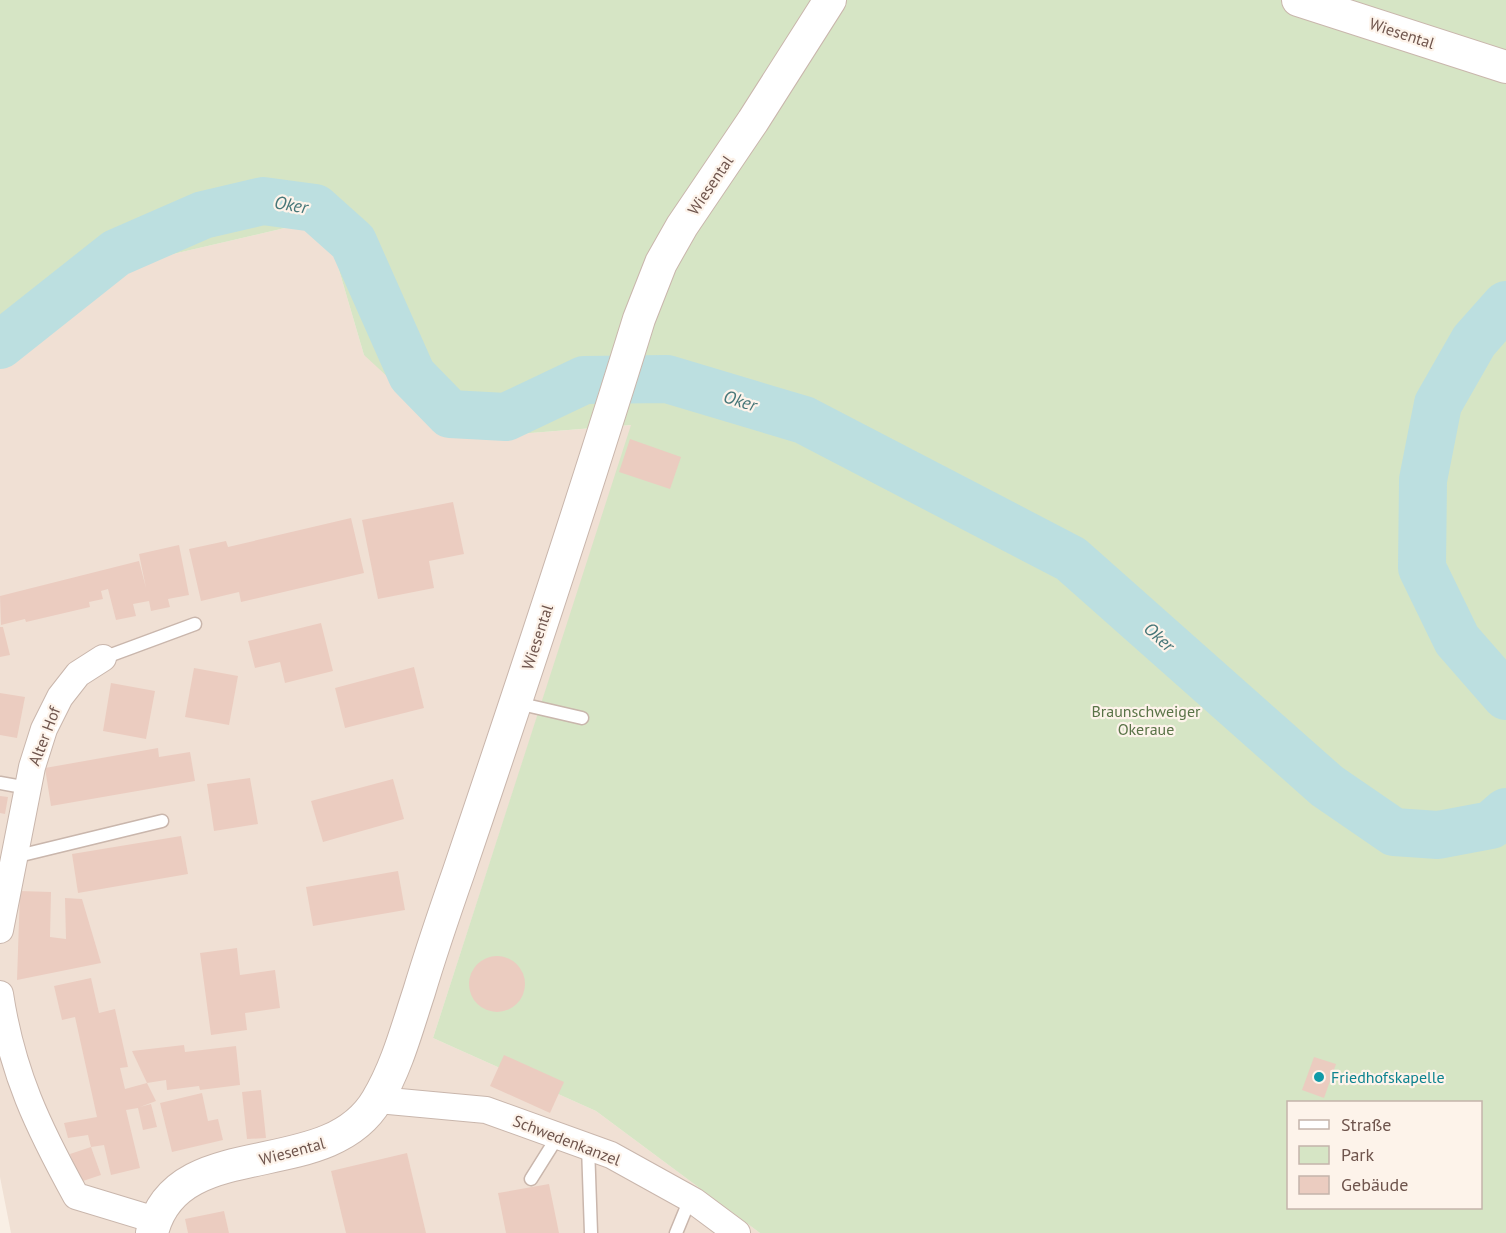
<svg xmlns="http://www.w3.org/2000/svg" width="1506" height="1233" viewBox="0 0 1506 1233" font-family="'PT Sans',sans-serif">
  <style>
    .residential { fill: #f0e0d4 }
    .green { fill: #d6e5c5; fill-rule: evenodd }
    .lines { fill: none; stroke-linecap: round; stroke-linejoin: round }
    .river { stroke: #bcdfe0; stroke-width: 48 }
    .building { fill: #ebccc0 }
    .service-casing { stroke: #c9b6ac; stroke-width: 15 }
    .minor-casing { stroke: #c9b6ac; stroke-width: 28 }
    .tertiary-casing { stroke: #c9b6ac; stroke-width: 34 }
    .service { stroke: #fff; stroke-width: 12 }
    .minor { stroke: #fff; stroke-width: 26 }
    .tertiary { stroke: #fff; stroke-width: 32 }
    .culture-dot { fill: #0f9aa8; stroke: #fdf3ea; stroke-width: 2 }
    .labels { text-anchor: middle; stroke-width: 4.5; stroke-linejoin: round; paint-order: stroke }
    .street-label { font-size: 16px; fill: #6f554d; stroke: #fdf3ea }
    .park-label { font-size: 16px; fill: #597347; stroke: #fdf3ea }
    .culture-label { font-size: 16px; fill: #0d838f; stroke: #fdf3ea; text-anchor: start }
    .water-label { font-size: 18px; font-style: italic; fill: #477779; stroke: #fdf3ea }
  </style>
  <rect width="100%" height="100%" fill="#f9efe5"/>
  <polygon class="residential" points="302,224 332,246 364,355 518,434 632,425 433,1038 596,1111 760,1233 11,1233 0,1177 0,358 143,261"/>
  <path class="green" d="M0,0H1506V1233H760L596,1111L433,1038L631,425L518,434L442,427L364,355L332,246L302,224L143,261L0,358ZM1288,1102H1480V1208H1288Z"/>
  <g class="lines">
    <g class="river">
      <polyline points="1506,305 1474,341 1438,404 1423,480 1422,568 1457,640 1506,696"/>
      <polyline points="0,345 116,253 203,215 263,201 315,208 353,242 412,375 450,414 506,417 584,380 667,379 804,420 1071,559 1327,786 1394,832 1438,835 1491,825 1506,812"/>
    </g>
  </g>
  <g class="building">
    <polygon points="630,439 681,457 670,489 619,472"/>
    <polygon points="453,502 464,554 429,561 434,588 378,599 362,520"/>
    <polygon points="351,518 364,573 241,602 239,592 201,601 189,549 226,541 228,547"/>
    <polygon points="179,545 189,595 168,599 170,607 151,611 149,601 133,604 136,616 116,620 108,589 101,591 103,599 89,602 90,607 26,622 25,619 1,625 0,596 139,561 146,588 139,554"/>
    <polygon points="321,623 333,671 285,683 280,662 255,668 248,641"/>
    <polygon points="0,627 3,627 10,655 0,657"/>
    <polygon points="414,667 424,708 345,728 335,688"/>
    <polygon points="194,668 238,676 229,725 185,717"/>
    <polygon points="111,683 155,691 146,739 103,731"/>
    <polygon points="0,693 25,697 17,738 0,735"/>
    <polygon points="158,748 159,757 190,752 195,781 51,806 45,768"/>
    <polygon points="250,778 258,824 214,831 207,784"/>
    <polygon points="393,779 404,819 323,842 311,801"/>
    <polygon points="0,796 8,797 5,814 0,813"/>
    <polygon points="181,836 188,874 78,893 72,854"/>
    <polygon points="398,871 405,910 313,926 306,887"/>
    <polygon points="20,891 51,892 50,937 66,939 65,898 82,899 101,963 17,980"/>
    <polygon points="237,948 240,975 275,970 280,1008 245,1013 247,1030 211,1035 200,953"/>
    <circle cx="497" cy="984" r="28"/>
    <polygon points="91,978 99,1013 115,1009 128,1067 120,1068 125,1089 147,1083 156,1101 140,1107 151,1104 157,1127 143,1130 138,1108 126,1110 140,1168 111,1175 104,1145 91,1147 101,1175 80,1182 70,1154 91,1147 88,1135 68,1138 64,1123 97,1117 75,1017 62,1020 54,986"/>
    <polygon points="184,1045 185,1052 236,1046 240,1085 200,1090 199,1086 167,1090 166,1080 147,1083 132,1051"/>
    <polygon points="504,1055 564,1082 550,1113 490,1086"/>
    <polygon points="1314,1057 1336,1064 1324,1098 1302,1090"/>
    <polygon points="261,1090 266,1138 247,1139 242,1092"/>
    <polygon points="202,1093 208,1121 218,1119 223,1140 172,1152 160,1103"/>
    <polygon points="407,1153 426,1233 346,1233 331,1171"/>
    <polygon points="549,1184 559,1233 506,1233 498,1193"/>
    <polygon points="224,1211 229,1233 188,1233 185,1219"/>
  </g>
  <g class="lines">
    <defs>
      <g id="service">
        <polyline points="103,658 195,624"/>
        <polyline points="517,703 582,718"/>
        <polyline points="0,783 28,788"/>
        <polyline points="14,857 162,821"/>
        <polyline points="588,1146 591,1233"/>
        <polyline points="531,1179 558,1136"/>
        <polyline points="676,1233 690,1199"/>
      </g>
      <g id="minor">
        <polyline points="0,930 32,767 44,729 60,697 78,674 103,658"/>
        <path d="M0,994C12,1073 38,1127 76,1196L155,1220"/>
        <polyline points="378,1100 486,1110 611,1155 694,1201 737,1233"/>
      </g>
      <g id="tertiary">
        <polyline points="1298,0 1506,67"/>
        <path d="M152,1233C176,1131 327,1185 377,1100C397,1067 407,1028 419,992C431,952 445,911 459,871C521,688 582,504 639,319L661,263L682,226L753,121L830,0"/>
      </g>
    </defs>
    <use href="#service" class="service-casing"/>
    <use href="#minor" class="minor-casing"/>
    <use href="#tertiary" class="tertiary-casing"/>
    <use href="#service" class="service"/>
    <use href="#minor" class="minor"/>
    <use href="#tertiary" class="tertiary"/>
  </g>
  <circle class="culture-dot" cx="1319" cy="1077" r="6"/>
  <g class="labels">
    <g class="street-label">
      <text transform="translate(1402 33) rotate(18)" y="6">Wiesental</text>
      <text transform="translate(710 185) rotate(-56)" y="6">Wiesental</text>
      <text transform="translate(537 637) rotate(-72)" y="6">Wiesental</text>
      <text transform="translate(44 736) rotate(-69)" y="6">Alter Hof</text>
      <text transform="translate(567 1140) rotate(21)" y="6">Schwedenkanzel</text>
      <text transform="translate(292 1151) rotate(-15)" y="6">Wiesental</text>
    </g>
    <g class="park-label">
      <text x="1146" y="717">Braunschweiger<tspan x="1146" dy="18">Okeraue</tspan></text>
    </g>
    <g class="culture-label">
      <text x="1331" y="1083">Friedhofskapelle</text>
    </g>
    <g class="water-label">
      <text transform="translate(291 205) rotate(10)" y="6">Oker</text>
      <text transform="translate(740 401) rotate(17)" y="6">Oker</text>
      <text transform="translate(1159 637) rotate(42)" y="6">Oker</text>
    </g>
  </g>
  <rect x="1287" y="1101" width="195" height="108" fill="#fdf3ea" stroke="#c4b4ab" stroke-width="1.5"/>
  <rect x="1299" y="1120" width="30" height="9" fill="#ffffff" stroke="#c4b4ab" stroke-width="1.5"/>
  <text x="1341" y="1131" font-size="18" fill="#6f554d">Straße</text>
  <rect x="1299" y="1146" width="30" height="18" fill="#d6e5c5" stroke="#c4b4ab" stroke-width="1.5"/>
  <text x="1341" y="1161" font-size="18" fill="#6f554d">Park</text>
  <rect x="1299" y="1176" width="30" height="18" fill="#ebccc0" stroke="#c4b4ab" stroke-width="1.5"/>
  <text x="1341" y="1191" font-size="18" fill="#6f554d">Gebäude</text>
</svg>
